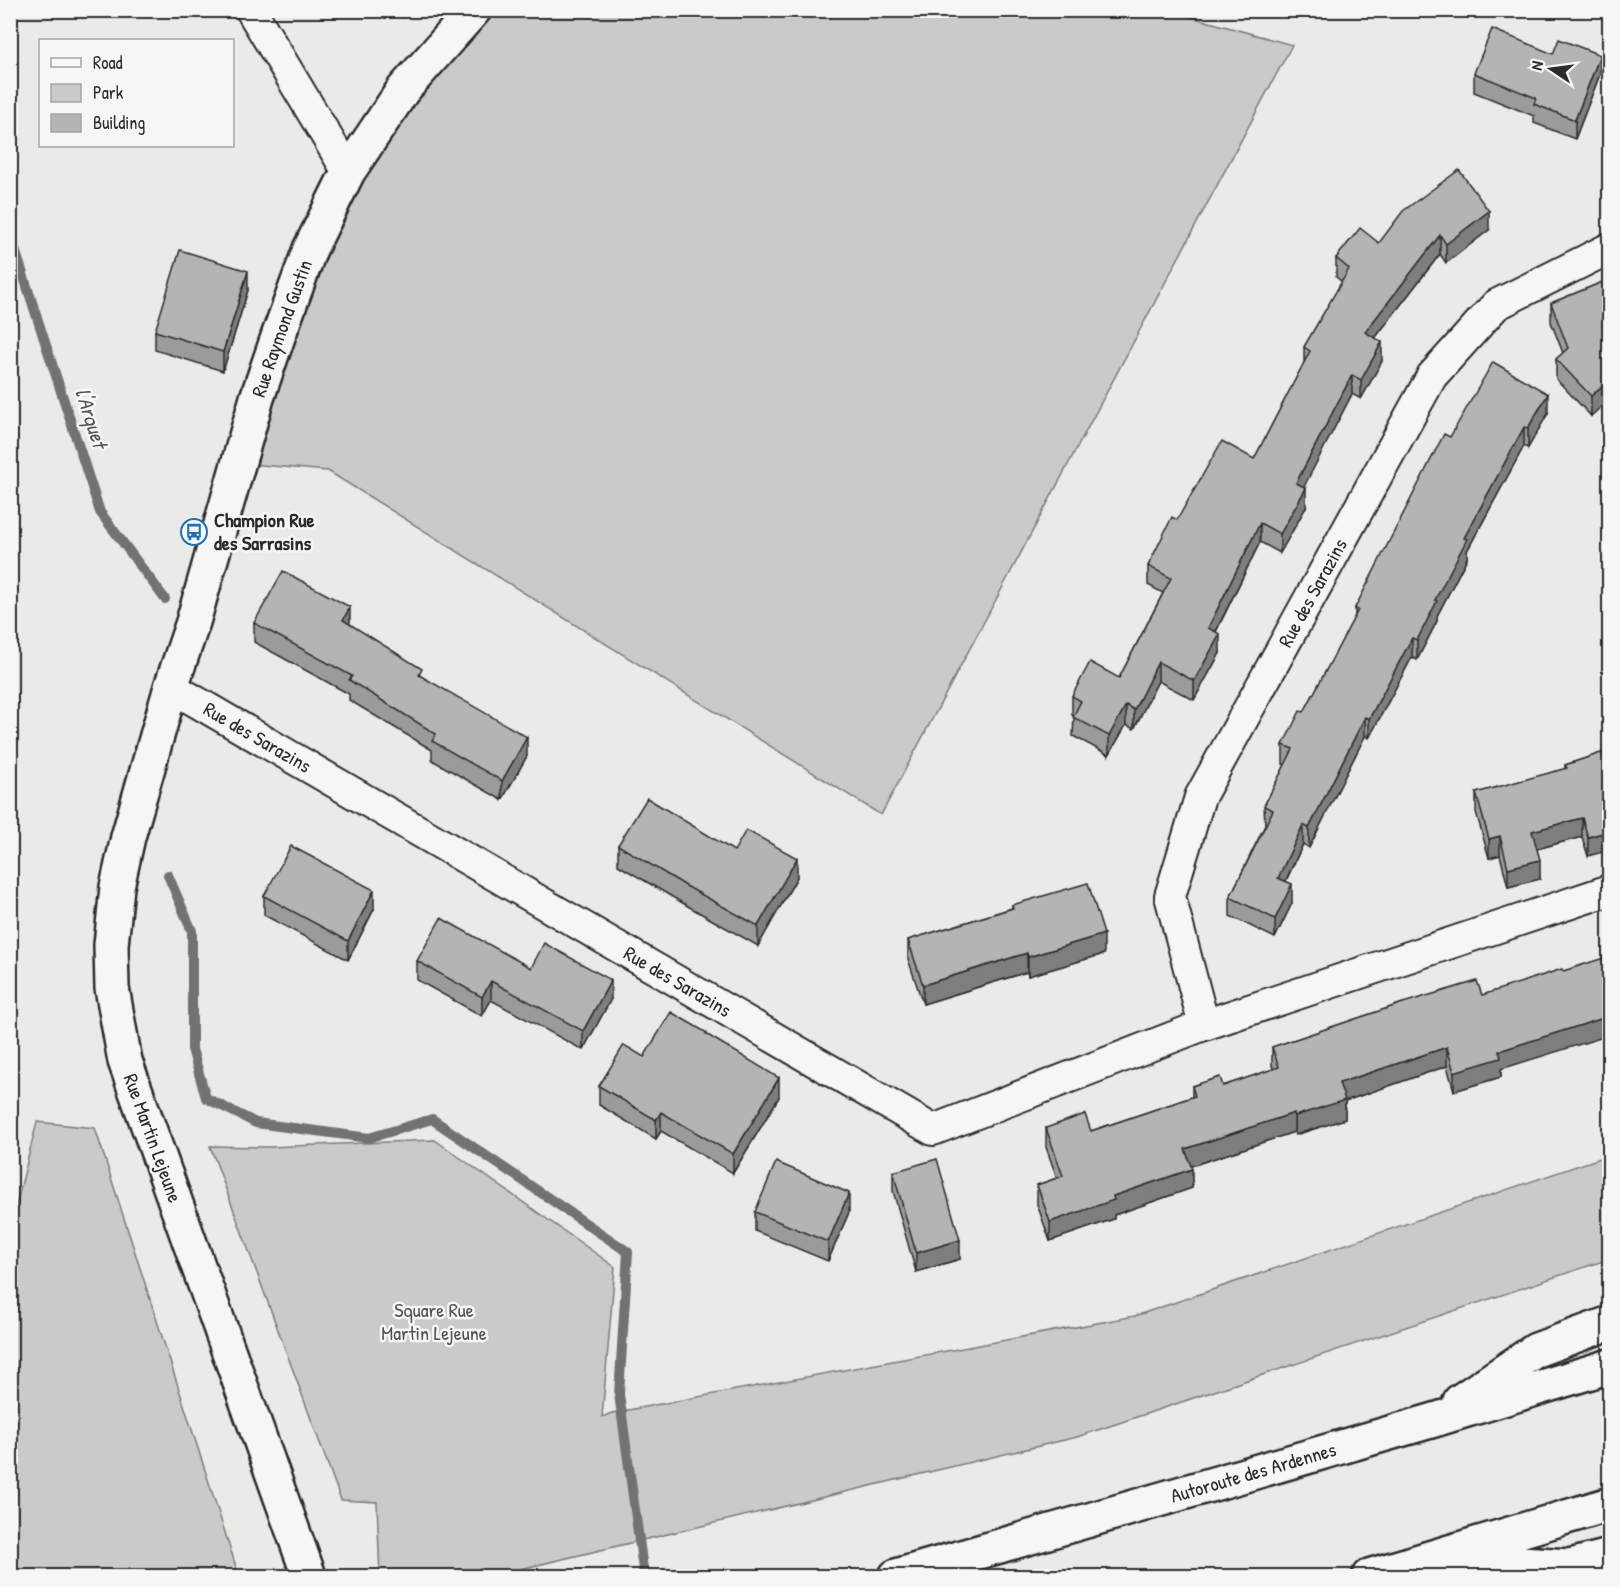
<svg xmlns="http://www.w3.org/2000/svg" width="1620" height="1587" viewBox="0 0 1620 1587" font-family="'Patrick Hand',sans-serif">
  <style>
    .green { fill: #cacac7; stroke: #7a7a79; stroke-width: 1.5 }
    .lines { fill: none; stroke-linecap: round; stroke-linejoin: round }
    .stream { stroke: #727270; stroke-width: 10 }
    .minor-casing { stroke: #2b2b2b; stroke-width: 34 }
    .tertiary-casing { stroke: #2b2b2b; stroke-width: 38 }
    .motorway-casing { stroke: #2b2b2b; stroke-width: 38 }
    .minor { stroke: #f6f6f2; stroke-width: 30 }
    .tertiary { stroke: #f6f6f2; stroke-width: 33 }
    .motorway { stroke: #f6f6f2; stroke-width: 33 }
    .wall { fill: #9b9b98; stroke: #2b2b2b; stroke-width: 1.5 }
    .shaded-wall { fill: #7e7e7c; stroke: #2b2b2b; stroke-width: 1.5 }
    .building { fill: #b4b4b1; stroke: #2b2b2b; stroke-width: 1.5 }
    .labels { text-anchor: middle; stroke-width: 5; stroke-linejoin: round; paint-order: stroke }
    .street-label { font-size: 20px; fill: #2b2b2b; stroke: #f6f6f2 }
    .poi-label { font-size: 20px; font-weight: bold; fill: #2b2b2b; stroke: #f6f6f2; text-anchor: start }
    .park-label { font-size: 20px; fill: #535352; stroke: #f6f6f2 }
    .water-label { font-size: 21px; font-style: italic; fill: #545453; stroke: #f6f6f2 }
  </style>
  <rect width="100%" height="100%" fill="#eaeae6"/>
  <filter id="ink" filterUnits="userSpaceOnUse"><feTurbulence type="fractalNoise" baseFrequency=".0167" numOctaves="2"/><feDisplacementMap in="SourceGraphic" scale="12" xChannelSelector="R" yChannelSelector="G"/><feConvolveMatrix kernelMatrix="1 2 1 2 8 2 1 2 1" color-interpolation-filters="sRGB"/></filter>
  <g filter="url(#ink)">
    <g class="green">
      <polygon points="1166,10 1292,45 881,815 328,471 239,463 310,249 474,11"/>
      <polygon points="37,1122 95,1128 239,1576 11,1576 11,1226"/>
      <polygon points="435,1140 615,1267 602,1417 612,1413 1135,1316 1609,1155 1609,1259 1077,1437 491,1576 380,1576 377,1502 341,1500 210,1146 269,1147"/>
    </g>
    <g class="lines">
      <g class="stream">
        <polyline points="10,234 100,512 165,599"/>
        <polyline points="168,875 192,931 192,1049 206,1098 256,1123 369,1138 432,1119 628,1252 619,1394 644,1576"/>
      </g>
      <defs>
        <g id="minor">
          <polyline points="251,10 348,172"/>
          <path id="s1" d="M171,687L933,1130L1204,1025L1610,890"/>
          <path id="s2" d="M1204,1025L1170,896L1200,797L1432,376L1496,305L1610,248"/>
        </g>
        <g id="tertiary">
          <path id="s3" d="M309,1576L125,1061L112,988L111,945L117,887L128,837L171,687L193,622L257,398L279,334L310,249L348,172L403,90L474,10"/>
        </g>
        <g id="motorway">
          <polyline points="1460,1401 1536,1350 1610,1323"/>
          <polyline points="1454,1559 1570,1566 1610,1556"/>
          <path id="s4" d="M896,1576L1431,1421L1610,1366"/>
          <polyline points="1369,1576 1610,1504"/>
        </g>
      </defs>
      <use href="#minor" class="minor-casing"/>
      <use href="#tertiary" class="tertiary-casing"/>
      <use href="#motorway" class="motorway-casing"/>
      <use href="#minor" class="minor"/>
      <use href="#tertiary" class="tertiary"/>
      <use href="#motorway" class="motorway"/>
    </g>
    <g class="wall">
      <polygon points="398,10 411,10 404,17"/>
      <polygon points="1553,54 1600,74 1575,139 1534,123 1534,116 1474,92 1474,73"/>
      <polygon points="1489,230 1446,263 1440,254 1375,338 1382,361 1361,399 1352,394 1303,487 1306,507 1280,553 1260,542 1216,632 1220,653 1194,700 1158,681 1134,729 1126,725 1109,755 1073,736 1074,716 1072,715 1072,696 1119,678 1163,593 1148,585 1148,566 1177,520 1254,459 1304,363 1304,347 1342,282 1336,277 1336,258 1379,243"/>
      <polygon points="1610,279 1591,416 1556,379 1556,359 1563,353 1551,322 1551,303"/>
      <polygon points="248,290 223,371 155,350 155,331"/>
      <polygon points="1548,413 1528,448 1524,446 1467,551 1467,558 1437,616 1437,621 1417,660 1412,657 1369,738 1365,736 1309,848 1303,844 1286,881 1292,903 1275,938 1230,916 1230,897 1265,825 1264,806 1285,765 1283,764 1283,745 1304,712 1355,616 1355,608 1450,437"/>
      <polygon points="254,623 350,624 422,677 527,756 502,800 432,760 432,750 349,700 349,694 254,642"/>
      <polygon points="1610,750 1588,856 1582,837 1537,849 1540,879 1508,887 1500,855 1489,858 1476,812 1476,793 1565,769 1565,765"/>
      <polygon points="618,845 734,851 797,877 758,946 686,905 618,865"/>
      <polygon points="264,896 374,909 348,960 264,915"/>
      <polygon points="1012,905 1104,954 1028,976 1027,972 923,1004 908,959 908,940 1012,908"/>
      <polygon points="417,961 531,968 611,999 583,1050 491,1000 482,1016 417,980"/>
      <polygon points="1403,1003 1501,1069 1501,1077 1454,1091 1447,1066 1345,1101 1345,1119 1295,1135 1294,1132 1191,1166 1192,1188 1114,1215 1114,1219 1050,1241 1037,1204 1037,1185 1057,1178 1046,1147 1046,1128 1091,1131 1192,1097 1192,1086 1223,1086 1274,1069 1272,1066 1272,1047"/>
      <polygon points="707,1035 779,1097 733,1173 661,1131 656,1139 599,1105 599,1086 644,1057"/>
      <polygon points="893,1172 960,1259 916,1272 893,1191"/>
      <polygon points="755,1212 849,1212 828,1261 755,1231"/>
    </g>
    <g class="shaded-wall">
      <polygon points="404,10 411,10 404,17"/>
      <polygon points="1600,55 1600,74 1575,139 1575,120"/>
      <polygon points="1489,211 1489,230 1446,263 1446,244"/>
      <polygon points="1440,235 1440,254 1365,351 1365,332"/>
      <polygon points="248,271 248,290 223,371 223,352"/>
      <polygon points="1382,342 1382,361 1361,399 1361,380"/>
      <polygon points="1352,375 1352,394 1296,502 1296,483"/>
      <polygon points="1610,379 1610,399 1591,416 1591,396"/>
      <polygon points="1548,394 1548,413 1528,448 1528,428"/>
      <polygon points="1524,427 1524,446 1467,551 1467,558 1437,616 1437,621 1417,660 1417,640 1435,600 1464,538"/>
      <polygon points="1306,488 1306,507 1280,553 1280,534"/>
      <polygon points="1260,523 1260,542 1208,647 1208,628"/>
      <polygon points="350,607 350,626 343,620"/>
      <polygon points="1220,634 1220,653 1194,700 1194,681"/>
      <polygon points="1412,638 1412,657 1369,738 1369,719"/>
      <polygon points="1158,662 1158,681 1134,729 1134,710"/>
      <polygon points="1126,705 1126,725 1109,755 1109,736"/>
      <polygon points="1365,717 1365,736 1309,848 1309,828"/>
      <polygon points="527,737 527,756 502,800 502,781"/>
      <polygon points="1582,818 1582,837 1532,850 1532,831"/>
      <polygon points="1303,825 1303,844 1278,897 1278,878"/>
      <polygon points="1610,831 1610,850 1588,856 1588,837"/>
      <polygon points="1500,836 1500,855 1489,858 1489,839"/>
      <polygon points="797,858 797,877 758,946 758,926"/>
      <polygon points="1540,860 1540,879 1508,887 1508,868"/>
      <polygon points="1292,884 1292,903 1275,938 1275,919"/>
      <polygon points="374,890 374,909 348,960 348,941"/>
      <polygon points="1104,934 1104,954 1028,976 1028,957"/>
      <polygon points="1027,953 1027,972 923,1004 923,985"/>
      <polygon points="611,980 611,999 583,1050 583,1031"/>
      <polygon points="491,981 491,1000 482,1016 482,997"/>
      <polygon points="1610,1016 1610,1035 1501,1069 1501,1077 1454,1091 1454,1072 1499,1051"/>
      <polygon points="1447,1047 1447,1066 1345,1101 1345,1119 1295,1135 1295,1116 1339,1083"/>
      <polygon points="779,1078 779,1097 733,1173 733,1154"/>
      <polygon points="661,1112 661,1131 656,1139 656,1120"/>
      <polygon points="1294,1113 1294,1132 1185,1168 1185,1149"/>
      <polygon points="1192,1169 1192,1188 1114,1215 1114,1219 1050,1241 1050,1222 1113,1196"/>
      <polygon points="849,1193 849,1212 828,1261 828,1242"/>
      <polygon points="960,1240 960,1259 916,1272 916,1253"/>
    </g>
    <g class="building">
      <polygon points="1492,29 1553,54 1559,39 1600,55 1575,120 1534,104 1536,98 1474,73"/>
      <polygon points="1459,170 1489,211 1446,244 1440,235 1365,332 1382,342 1361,380 1352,375 1296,483 1306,488 1280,534 1260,523 1208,628 1220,634 1194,681 1158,662 1134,710 1126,705 1109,736 1073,717 1081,701 1072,696 1090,662 1119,678 1171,578 1148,566 1172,517 1177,520 1222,441 1254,459 1310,351 1304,347 1349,269 1336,258 1360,228 1379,243 1403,211"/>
      <polygon points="180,250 248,271 223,352 155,331"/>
      <polygon points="1610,279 1610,379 1591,396 1556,359 1568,348 1551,303"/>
      <polygon points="1493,362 1548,394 1528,428 1524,427 1464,538 1467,539 1435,600 1437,601 1417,640 1412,638 1369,719 1365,717 1309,828 1303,825 1278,878 1292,884 1275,919 1230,897 1273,810 1264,806 1293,749 1283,745 1300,711 1304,712 1358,610 1355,608 1444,434 1450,437"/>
      <polygon points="283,571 350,607 343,620 422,669 419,675 527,737 502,781 432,741 436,734 349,680 352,676 254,623"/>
      <polygon points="1610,750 1610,831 1588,837 1582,818 1532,831 1540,860 1508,868 1500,836 1489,839 1476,793 1567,768 1565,765"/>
      <polygon points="647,798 734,851 746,830 797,858 758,926 686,886 618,845"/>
      <polygon points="291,846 374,890 348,941 264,896"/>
      <polygon points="1088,883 1104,934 1028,957 1027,953 923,985 908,940 1013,908 1012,905"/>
      <polygon points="441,918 531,968 544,943 611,980 583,1031 491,981 482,997 417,961"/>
      <polygon points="1610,956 1610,1016 1499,1051 1501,1058 1454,1072 1447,1047 1339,1083 1345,1100 1295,1116 1294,1113 1185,1149 1192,1169 1113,1196 1114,1200 1050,1222 1037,1185 1063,1176 1046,1128 1085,1114 1091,1131 1195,1096 1192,1086 1220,1077 1223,1086 1279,1067 1272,1047 1403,1003 1477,981 1482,995 1562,969 1563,971"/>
      <polygon points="671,1012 707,1033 706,1034 779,1078 733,1154 661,1112 656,1120 599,1086 624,1045 644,1057"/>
      <polygon points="937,1159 960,1240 916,1253 893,1172"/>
      <polygon points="776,1162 849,1193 828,1242 755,1212"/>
    </g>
  </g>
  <defs>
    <symbol id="bus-ring" viewBox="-11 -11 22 22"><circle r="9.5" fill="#f6f6f2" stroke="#1f6fb2" stroke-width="1.5"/><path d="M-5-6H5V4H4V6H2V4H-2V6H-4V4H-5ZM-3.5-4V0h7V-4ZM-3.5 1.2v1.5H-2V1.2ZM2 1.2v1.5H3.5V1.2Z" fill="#1f6fb2"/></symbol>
  </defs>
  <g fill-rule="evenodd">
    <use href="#bus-ring" x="179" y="517" width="30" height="30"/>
  </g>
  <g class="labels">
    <g class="street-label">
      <text dy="7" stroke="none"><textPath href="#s3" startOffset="1305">Rue Raymond Gustin</textPath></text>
      <text dy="7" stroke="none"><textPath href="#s2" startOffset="470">Rue des Sarazins</textPath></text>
      <text dy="7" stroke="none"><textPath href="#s1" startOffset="100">Rue des Sarazins</textPath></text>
      <text dy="7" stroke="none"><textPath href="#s1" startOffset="586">Rue des Sarazins</textPath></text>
      <text transform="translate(153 1138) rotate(70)" y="7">Rue Martin Lejeune</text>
      <text dy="7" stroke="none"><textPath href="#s4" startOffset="372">Autoroute des Ardennes</textPath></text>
    </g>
    <g class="poi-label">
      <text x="214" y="527">Champion Rue<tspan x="214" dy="23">des Sarrasins</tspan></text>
    </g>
    <g class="park-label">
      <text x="434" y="1317">Square Rue<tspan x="434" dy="23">Martin Lejeune</tspan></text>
    </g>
    <g class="water-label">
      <text transform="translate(91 418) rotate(72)" y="7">l'Arquet</text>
    </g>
  </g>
  <rect width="1620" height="1587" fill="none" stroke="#f6f6f2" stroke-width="36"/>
  <rect x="18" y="18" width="1584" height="1551" fill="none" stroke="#2b2b2b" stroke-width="2" filter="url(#ink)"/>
  <rect x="39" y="39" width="195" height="108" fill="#f6f6f2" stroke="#a5a5a2" stroke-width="1.5"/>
  <rect x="51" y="58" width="30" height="9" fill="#f6f6f2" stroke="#a5a5a2" stroke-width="1.5"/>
  <text x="93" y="69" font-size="18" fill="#2b2b2b">Road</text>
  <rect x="51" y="84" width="30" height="18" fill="#cacac7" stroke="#a5a5a2" stroke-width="1.5"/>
  <text x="93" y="99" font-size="18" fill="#2b2b2b">Park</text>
  <rect x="51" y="114" width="30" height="18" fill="#b4b4b1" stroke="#a5a5a2" stroke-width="1.5"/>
  <text x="93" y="129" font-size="18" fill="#2b2b2b">Building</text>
  <g transform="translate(1551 69) rotate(283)" stroke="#f6f6f2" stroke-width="4.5" paint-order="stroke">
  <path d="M0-4.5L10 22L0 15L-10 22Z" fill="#2b2b2b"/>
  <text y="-9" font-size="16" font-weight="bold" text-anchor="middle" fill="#2b2b2b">N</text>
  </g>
</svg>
